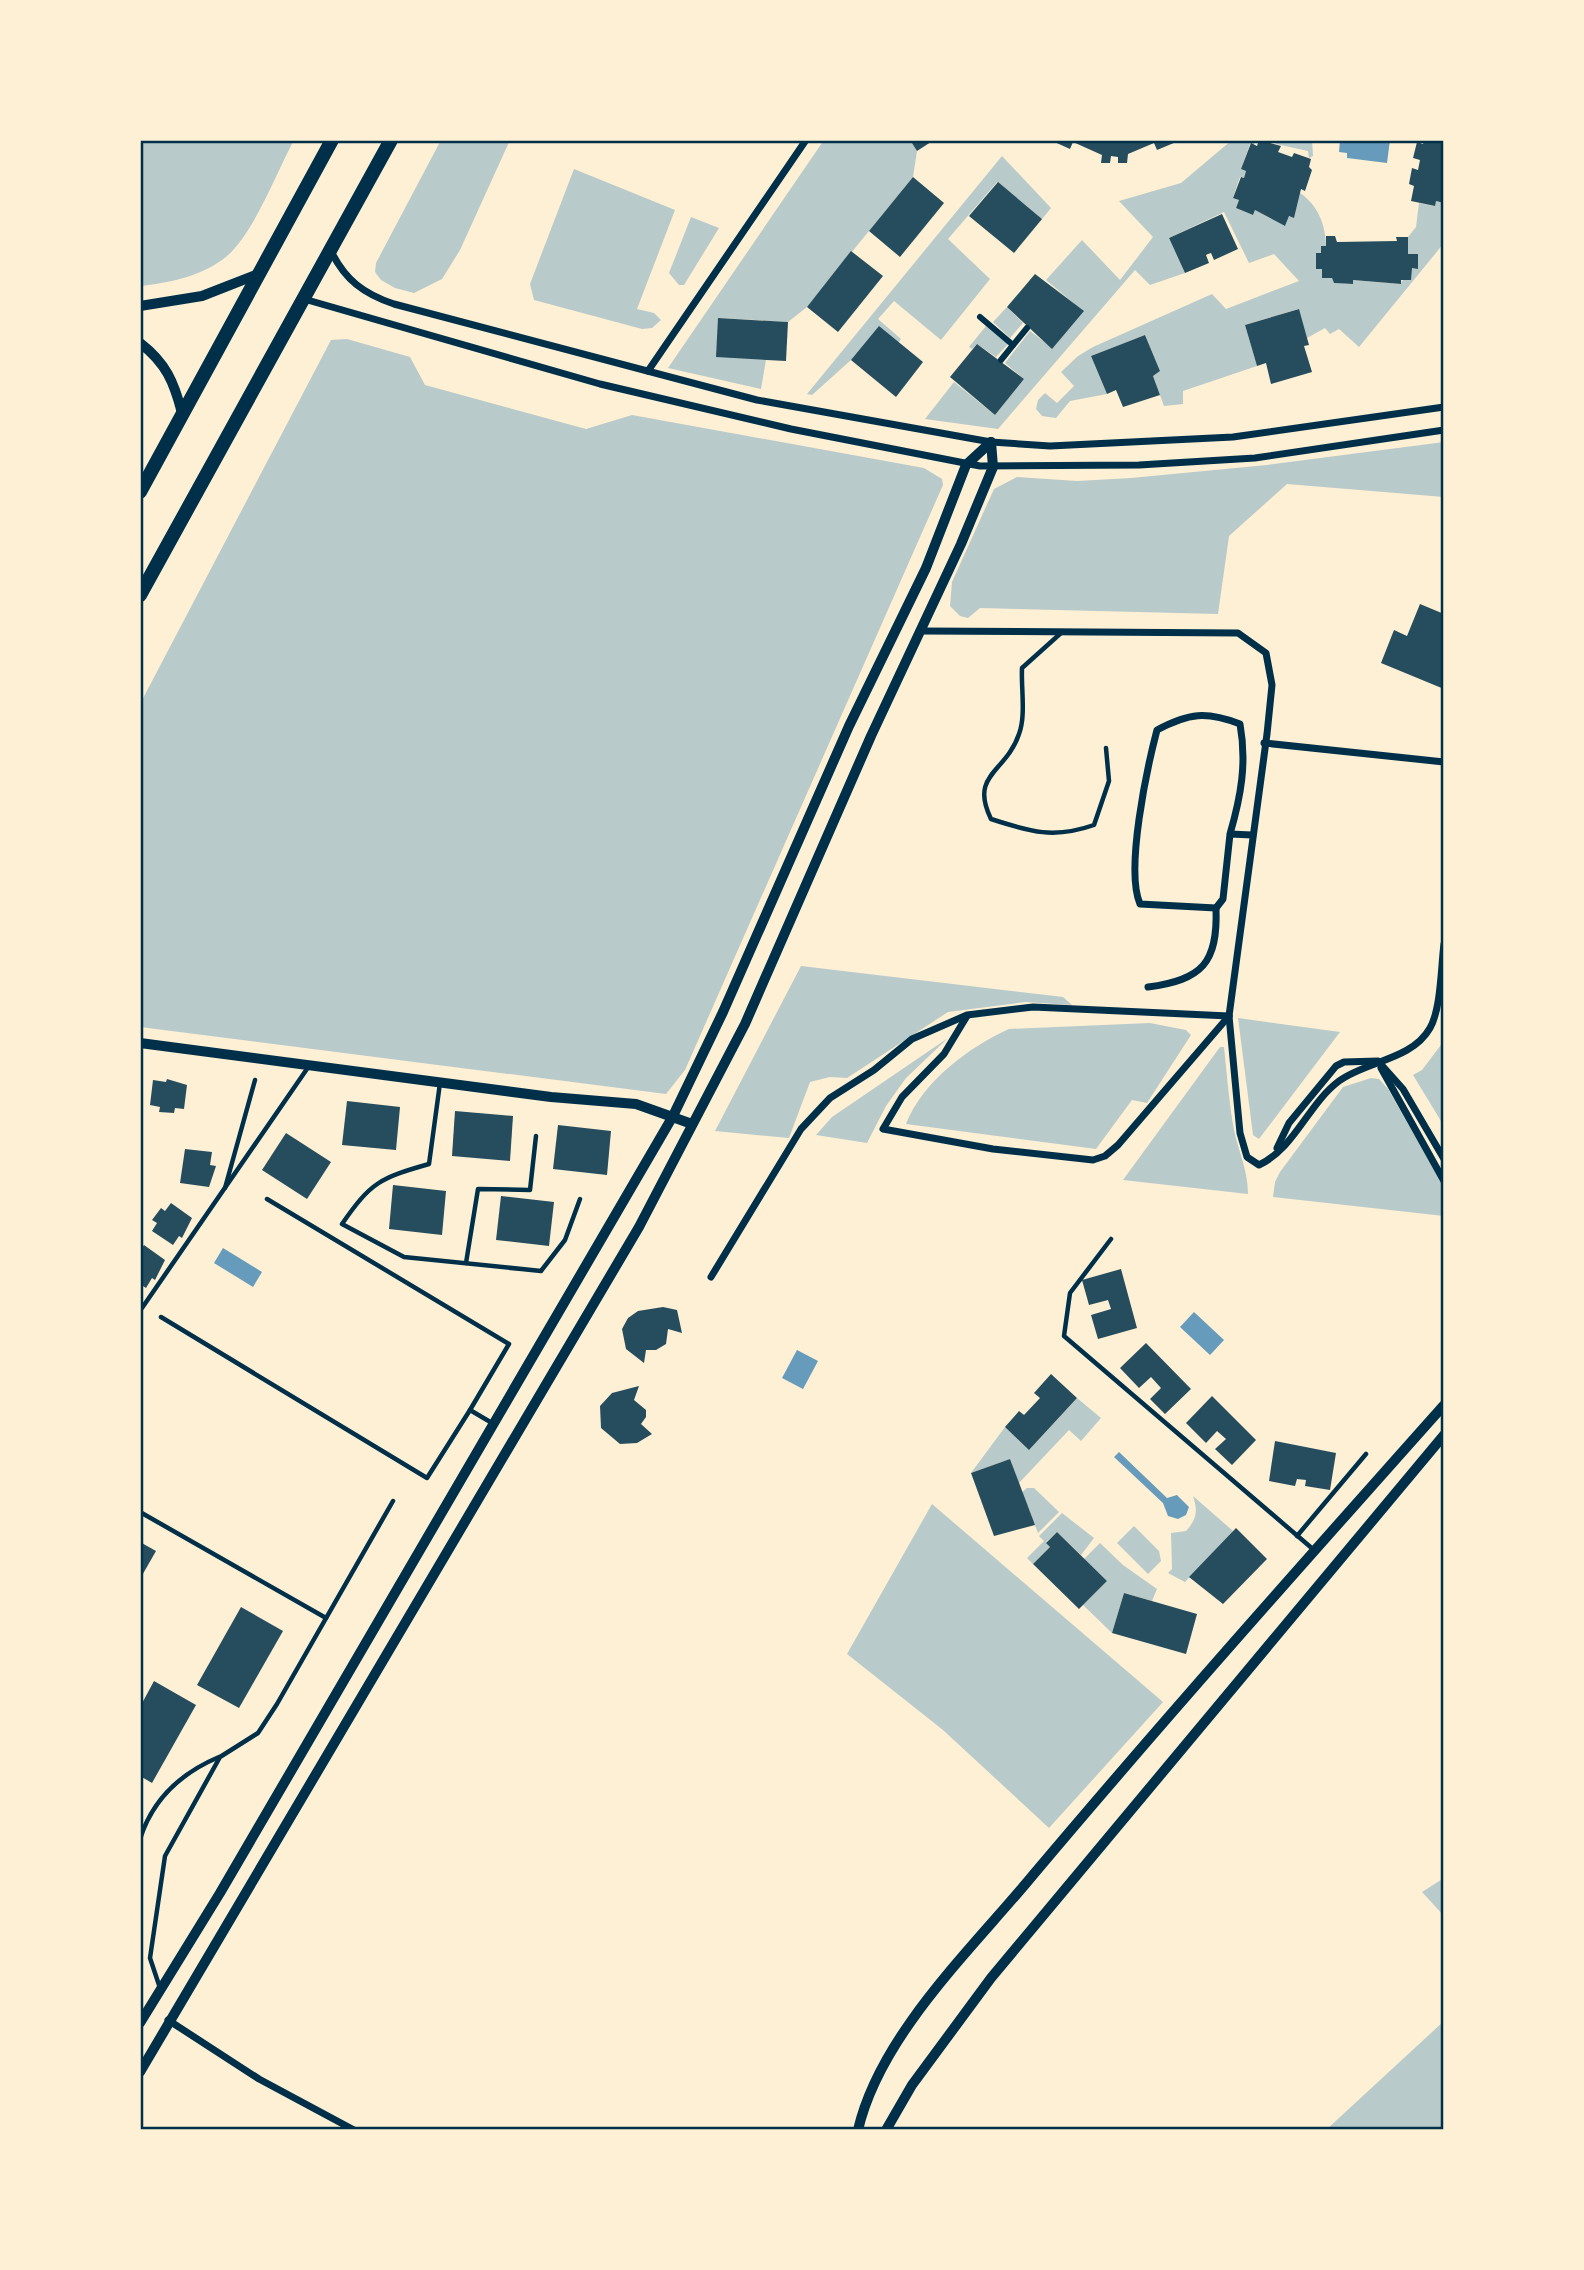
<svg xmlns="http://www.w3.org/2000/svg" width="1584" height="2270" viewBox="0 0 1584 2270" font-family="Quicksand,sans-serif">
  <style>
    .green { fill: #b9caca }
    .water { fill: #669bbc }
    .building { fill: #264d5e }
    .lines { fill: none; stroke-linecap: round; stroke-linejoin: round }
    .service { stroke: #003049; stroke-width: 4.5 }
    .pedestrian { stroke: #003049; stroke-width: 6 }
    .minor { stroke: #003049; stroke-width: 7 }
    .tertiary { stroke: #003049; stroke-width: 10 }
    .primary { stroke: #003049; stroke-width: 14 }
    .neatline { fill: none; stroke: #003049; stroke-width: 2.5 }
  </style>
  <rect width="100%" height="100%" fill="#fdf0d5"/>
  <g class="green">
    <path d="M140,140H294C276,173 252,239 222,260C198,277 168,283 140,286Z"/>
    <polygon points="441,140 510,140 460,250 442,279 414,293 395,288 381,280 375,272 376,263"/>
    <polygon points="824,140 910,140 917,151 913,177 807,307 788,322 719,318 766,360 761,389 668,368"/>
    <path d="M1232,140H1255L1254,145L1250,144L1241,169L1246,171L1244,178L1240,177L1233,197L1239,200L1236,208L1253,215L1255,210L1285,226L1289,216L1294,217L1300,193C1318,205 1326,226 1326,246L1321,247V253H1316V269H1322V278H1332L1334,283L1353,284V280L1400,284L1412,268H1418L1408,254V237L1416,227L1419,203L1434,206L1436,201L1444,203V243L1359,347L1339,329L1330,334L1325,328L1307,338L1298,309L1245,325L1257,366L1183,391V404L1164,406L1153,376L1160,371L1145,335L1091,356L1107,394L1070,401L1056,418L1042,416L1036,409L1038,400L1045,393L1057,403L1074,386L1061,372L1078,356L1093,347L1212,294L1226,309L1299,281L1274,254L1249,263L1224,212L1169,238L1185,273L1150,285L1135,270L998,429L925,419L954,382L995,415L1024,379L1005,363L1030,331L1052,348L1083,311L1046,280L1082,240L1120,280L1153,237L1119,201L1181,183Z"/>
    <polygon points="1276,140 1312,140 1313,156 1309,158 1308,151 1276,144"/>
    <polygon points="1002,156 1051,208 1042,219 997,182 948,239 990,279 941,340 894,301 878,319 901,339 899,342 851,360 812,395 807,394"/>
    <polygon points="574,169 675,210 637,309 654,313 661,320 652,328 642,329 534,300 530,284"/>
    <polygon points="691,217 719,228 684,285 679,285 669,273"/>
    <polygon points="1007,307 1023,323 1010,338 993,322"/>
    <polygon points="986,326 1008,344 996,357 977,344 972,349 969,347"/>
    <polygon points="347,339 410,357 425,385 586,429 632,415 924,468 942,479 943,485 685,1070 666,1094 140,1027 140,704 331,340"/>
    <polygon points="1444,442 1444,497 1287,484 1229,536 1218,614 980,608 968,618 960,616 950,606 952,582 994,489 1017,477 1077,481 1131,478 1267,465"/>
    <polygon points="801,966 1063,997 1072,1005 1025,1002 948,1012 847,1078 830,1077 810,1082 789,1138 715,1131"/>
    <polygon points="1238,1018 1340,1032 1259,1139 1253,1135"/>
    <path d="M1150,1023L1186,1030L1191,1035L1147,1103L1132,1100L1096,1149L906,1124C923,1081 969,1047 1009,1029Z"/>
    <polygon points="948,1038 906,1078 886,1106 867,1143 816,1135 832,1117"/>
    <polygon points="1444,1041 1444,1126 1413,1075 1422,1070"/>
    <path d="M1220,1047H1224C1227,1075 1229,1103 1234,1130C1239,1153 1248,1171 1248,1194L1123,1180Z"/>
    <polygon points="1371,1078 1379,1079 1388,1089 1444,1187 1444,1216 1273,1197 1275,1182 1280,1172 1343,1087"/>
    <polygon points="1077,1398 1101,1418 1081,1441 1069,1430 1019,1483 1010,1459 971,1473 1005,1427 1030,1449"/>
    <polygon points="1027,1488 1034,1488 1059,1512 1038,1533 1022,1492"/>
    <path d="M1193,1496L1233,1531L1185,1582L1168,1573L1172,1569L1171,1533L1186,1531C1197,1519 1198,1511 1193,1496Z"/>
    <polygon points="932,1504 1163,1702 1049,1828 943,1730 847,1654"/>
    <polygon points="1062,1513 1094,1538 1081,1555 1057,1532 1046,1542 1050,1547 1033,1564 1027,1558 1044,1541 1039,1536"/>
    <polygon points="1134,1526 1159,1551 1161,1561 1148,1574 1117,1543"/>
    <polygon points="1100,1543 1123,1565 1157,1589 1152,1601 1124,1593 1112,1633 1083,1605 1107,1581 1084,1559"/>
    <polygon points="1444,1878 1444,1916 1422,1892"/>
    <polygon points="1444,2021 1444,2130 1326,2130"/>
  </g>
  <g class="water">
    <polygon points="1340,140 1390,140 1387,163 1347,158 1347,153 1339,152"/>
    <polygon points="223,1248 262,1272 253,1287 214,1263"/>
    <polygon points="1194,1312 1224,1340 1210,1355 1180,1327"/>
    <polygon points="797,1350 818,1361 803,1389 782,1378"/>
    <polygon points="1119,1452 1167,1498 1177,1495 1189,1507 1186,1515 1178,1519 1168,1516 1163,1503 1114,1457"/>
  </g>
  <g class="building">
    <polygon points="910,140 934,140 917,151"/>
    <polygon points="1050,140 1181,140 1157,150 1154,143 1128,154 1127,163 1118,163 1118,157 1111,156 1110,163 1101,163 1102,155 1073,142 1070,149"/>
    <polygon points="1259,140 1281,146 1278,152 1292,157 1294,153 1311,159 1309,167 1312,170 1305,191 1301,189 1294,218 1289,216 1285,226 1255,210 1253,215 1236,208 1239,200 1233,198 1241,177 1244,178 1246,171 1241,169 1251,143 1257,146"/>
    <polygon points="1424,140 1444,140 1444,203 1436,201 1435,206 1411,201 1414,186 1409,184 1412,168 1418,170 1420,160 1413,158 1417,142 1423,144"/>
    <polygon points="913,177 944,203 900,257 869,231"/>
    <polygon points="998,182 1042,219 1014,253 969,216"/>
    <polygon points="1222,214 1238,249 1214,260 1211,253 1208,254 1206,255 1209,263 1185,273 1169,238"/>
    <polygon points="1326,236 1335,236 1337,242 1397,241 1396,237 1408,237 1408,254 1418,254 1418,269 1412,268 1411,280 1401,280 1401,284 1353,280 1353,284 1334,283 1332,278 1322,278 1322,269 1316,269 1316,253 1321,253 1321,246 1326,246"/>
    <polygon points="851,251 883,276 838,332 807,307"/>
    <polygon points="1035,274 1084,311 1052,349 1007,307"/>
    <polygon points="1299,309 1309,345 1304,346 1312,372 1271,384 1266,363 1257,366 1245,325"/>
    <polygon points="718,318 788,322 786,361 716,357"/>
    <polygon points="879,326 923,362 896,397 851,360"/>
    <polygon points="1145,335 1160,371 1153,376 1160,395 1123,407 1116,390 1107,394 1091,356"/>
    <polygon points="977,344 1024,379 995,415 950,377"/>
    <polygon points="1420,604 1444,614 1444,689 1381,663 1394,630 1407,636"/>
    <polygon points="167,1079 187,1085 184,1109 175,1108 174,1113 159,1112 160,1107 150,1105 153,1080 166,1082"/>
    <polygon points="347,1101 400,1107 396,1150 342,1145"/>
    <polygon points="455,1111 513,1116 510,1161 452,1156"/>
    <polygon points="558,1125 611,1131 607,1175 553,1169"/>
    <polygon points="286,1133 331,1162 307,1199 262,1170"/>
    <polygon points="185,1149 212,1152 210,1165 216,1166 209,1187 180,1183"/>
    <polygon points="393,1185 446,1191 442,1235 389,1229"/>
    <polygon points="501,1196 554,1202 549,1246 496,1240"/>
    <polygon points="171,1203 192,1218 182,1238 179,1236 173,1245 152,1231 157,1223 152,1220 161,1208 165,1211"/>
    <polygon points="144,1245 165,1260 155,1280 152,1278 146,1288 140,1284 140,1251"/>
    <polygon points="1121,1269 1137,1328 1098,1339 1091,1315 1111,1309 1108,1300 1089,1305 1082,1280"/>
    <polygon points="663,1307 677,1310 682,1333 668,1329 666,1344 656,1350 646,1350 644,1363 626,1349 622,1329 628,1318 638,1311"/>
    <polygon points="1146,1343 1191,1389 1165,1414 1150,1399 1161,1388 1151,1377 1139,1388 1120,1368"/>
    <polygon points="1051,1374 1077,1398 1029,1450 1005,1427 1019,1411 1024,1415 1040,1398 1034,1393"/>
    <polygon points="639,1386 634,1400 646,1410 646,1417 641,1424 652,1434 637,1443 620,1444 601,1428 600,1406 612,1393"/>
    <polygon points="1212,1396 1256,1440 1232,1465 1215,1449 1226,1439 1217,1431 1206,1443 1186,1423"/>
    <polygon points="1275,1441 1336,1453 1330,1490 1305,1486 1306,1480 1297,1479 1295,1486 1269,1481"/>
    <polygon points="1010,1459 1035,1525 994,1536 971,1473"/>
    <polygon points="1236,1528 1267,1559 1223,1604 1189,1577"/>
    <polygon points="1057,1532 1107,1581 1079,1609 1033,1564 1050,1547 1046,1543"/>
    <polygon points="140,1542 156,1551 140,1579"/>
    <polygon points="1124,1593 1197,1614 1186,1654 1112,1633"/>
    <polygon points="241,1607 283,1631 239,1708 197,1685"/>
    <polygon points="154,1681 196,1705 152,1783 140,1776 140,1707"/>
  </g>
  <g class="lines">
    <g class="service">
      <path d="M1061,633L1022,668C1021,688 1026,716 1019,734C1006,773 969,774 991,819C1031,832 1054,839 1094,825L1109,781L1106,748"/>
      <path d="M440,1083L429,1164C380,1178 371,1182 342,1224L404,1257L541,1271L565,1240L580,1199"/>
      <polyline points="225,1188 255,1080"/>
      <polyline points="267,1199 509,1344 470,1410 492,1423"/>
      <polyline points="1111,1239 1070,1293 1064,1336 1314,1550"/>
      <polyline points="466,1263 478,1189 530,1190 536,1136"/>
      <polyline points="142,1308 309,1066"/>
      <polyline points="161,1317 427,1478 470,1410"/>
      <polyline points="140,1512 326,1618"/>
      <polyline points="1297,1536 1366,1454"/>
      <path d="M140,1839C153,1798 181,1773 219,1757"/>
      <polyline points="160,1988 150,1958 165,1856 220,1757 258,1733 277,1704 393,1501"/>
    </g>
    <g class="pedestrian">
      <polyline points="980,317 1013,345"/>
      <polyline points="1001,360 1027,328"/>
    </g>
    <g class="minor">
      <path d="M331,251C345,280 364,294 394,304L757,400L991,442L1050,446L1233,437L1444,407"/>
      <polyline points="304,299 600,384 791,429 980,466 1139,465 1255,458 1444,430"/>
      <polyline points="648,371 806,140"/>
      <path d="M921,631L1238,633L1266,653L1272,685L1267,734L1229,1016L1240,1133L1247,1157L1259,1165C1295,1148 1308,1104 1339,1081C1366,1061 1412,1060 1430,1028C1441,1009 1441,967 1444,944"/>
      <polyline points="1264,743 1444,762"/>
      <path d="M1230,834L1223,899L1216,908L1140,904C1125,870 1147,768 1157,730C1189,713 1206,711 1240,724C1247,763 1241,796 1230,834L1252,835"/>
      <path d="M1148,987C1202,980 1218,963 1216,908"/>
      <polyline points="967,1016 944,1054 902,1097 883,1129 993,1149 1093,1160 1105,1156 1118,1145 1229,1016"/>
      <polyline points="1381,1068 1444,1181"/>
      <polyline points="1277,1148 1289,1123 1336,1066 1344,1062 1378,1061 1403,1089 1444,1159"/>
      <polyline points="711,1277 801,1129 830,1098 874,1070 912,1039 967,1015 1033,1007 1229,1016"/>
      <polyline points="168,2020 259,2079 354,2130"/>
    </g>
    <g class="tertiary">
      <polyline points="140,306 202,296 256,275"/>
      <path d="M140,343C166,363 174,382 182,413"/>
      <polyline points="140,1043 551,1097 636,1104 692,1124"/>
      <polyline points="140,2023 220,1893 673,1116 723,1012 849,726 926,568 966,465 991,442"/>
      <polyline points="140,2072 639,1227 745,1024 871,736 961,544 993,467 991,442"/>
      <path d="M858,2130C880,2035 972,1949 1033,1875C1167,1716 1306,1560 1444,1405"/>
      <polyline points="886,2130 912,2085 991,1978 1444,1435"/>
    </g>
    <g class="primary">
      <polyline points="140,492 332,140"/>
      <polyline points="140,595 391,140"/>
    </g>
  </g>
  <rect width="1584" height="2270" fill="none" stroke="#fdf0d5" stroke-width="284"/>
  <rect x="142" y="142" width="1300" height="1986" class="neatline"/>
</svg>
